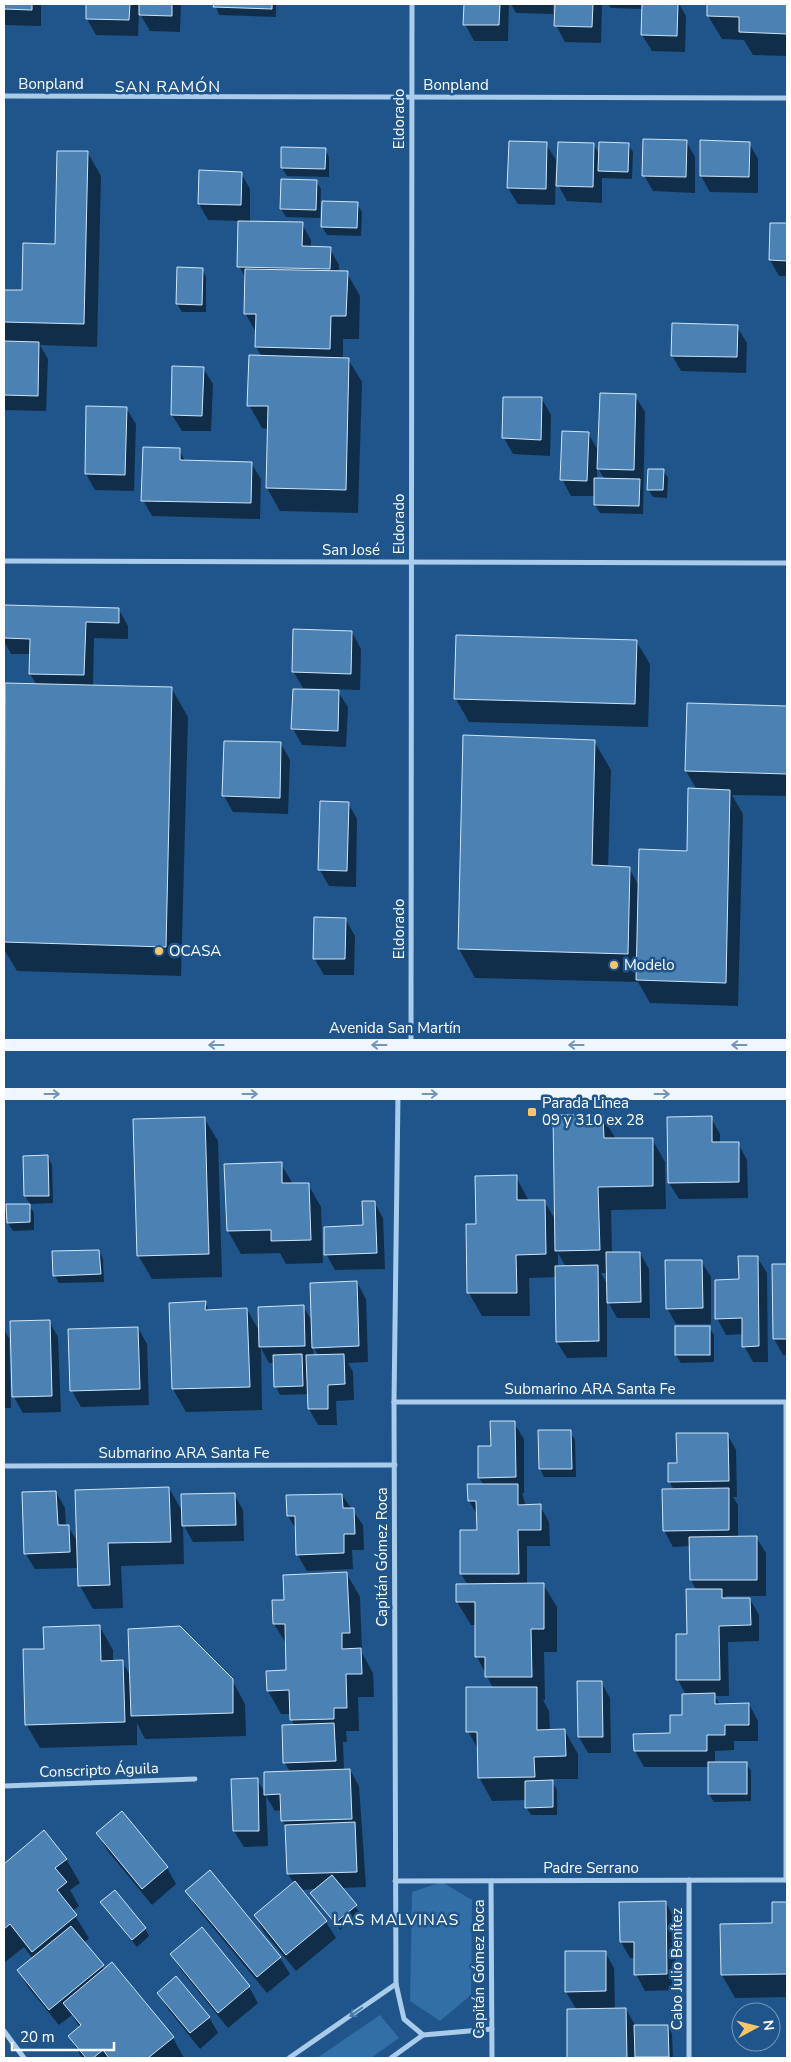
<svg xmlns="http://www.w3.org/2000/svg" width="791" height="2062" viewBox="0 0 791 2062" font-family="'Nunito Sans',sans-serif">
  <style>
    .green { fill: #326fa7 }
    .shadow { fill: #0007; fill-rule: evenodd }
    .building { fill: #4b81b3; stroke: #cfe5f8 }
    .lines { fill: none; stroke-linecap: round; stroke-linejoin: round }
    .street { stroke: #aacceb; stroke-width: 5 }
    .primary { stroke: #eff6fe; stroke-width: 12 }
    .oneway { stroke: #7295b8 }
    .oneway2 { stroke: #4979a7 }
    .poi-dot { fill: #fac66a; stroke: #1f558a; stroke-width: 2 }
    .labels { text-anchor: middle; stroke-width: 5; stroke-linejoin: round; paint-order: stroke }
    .street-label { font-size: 15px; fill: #fff; stroke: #1f558a }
    .poi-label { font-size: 15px; fill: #fff; stroke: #1f558a; text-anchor: start }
    .neighbourhood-label { font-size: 16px; letter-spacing: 1px; fill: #fff; stroke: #1f558a }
  </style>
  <rect width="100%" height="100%" fill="#1f558a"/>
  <g class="green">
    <polygon points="442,1882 472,1900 471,1995 440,2021 410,2001 412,1892"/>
    <polygon points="380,2015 399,2038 371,2058 317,2058"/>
  </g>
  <g class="shadow">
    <polygon points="4,4 41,4 41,26 5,25"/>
    <polygon points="87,4 181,4 180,32 150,31 139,12 138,36 96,35 87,19"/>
    <polygon points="215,4 276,4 276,17 219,15"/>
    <polygon points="465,4 509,4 508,41 474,41 465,24"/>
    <polygon points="511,4 553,4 553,14 516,13"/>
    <polygon points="556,4 602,4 601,43 565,42 556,25"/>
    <polygon points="608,4 679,4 686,16 685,52 652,51 642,35 643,9 611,8"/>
    <polygon points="708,4 787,4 787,56 753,55 744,40 722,39 708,16"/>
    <polygon points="686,141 695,157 695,193 653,191 644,175"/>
    <polygon points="749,143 758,159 758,193 710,192 701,176"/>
    <polygon points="546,144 556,160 555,205 518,204 508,188"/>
    <polygon points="593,144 600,155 628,144 633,152 632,179 602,178 602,203 567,201 558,185"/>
    <polygon points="325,149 329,157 329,177 287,176 282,168"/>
    <polygon points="88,153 101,176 97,347 40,345 48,359 46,411 4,410 4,291 23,292 56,245"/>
    <polygon points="241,173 250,189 250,222 302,224 311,240 311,248 330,249 339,265 339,272 347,273 360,296 359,339 343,339 343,359 348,359 362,382 358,513 280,511 267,488 268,429 262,428 249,405 262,357 256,347 257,334 245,313 246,279 239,266 240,221 208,220 199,204"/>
    <polygon points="316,181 321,189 320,218 286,217 281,209"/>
    <polygon points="357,204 362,212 361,236 327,235 322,227"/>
    <polygon points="771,224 787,224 787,276 779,276 770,260"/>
    <polygon points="202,269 206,277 206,312 182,312 177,304"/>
    <polygon points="737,327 747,343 746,373 681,371 672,355"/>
    <polygon points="203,368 213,384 211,431 182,431 172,415"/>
    <path d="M635,396L645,412L643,514L600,513L595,505V496H571L562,479L588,433L599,452ZM597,466L602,475L605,479H597Z"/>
    <polygon points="505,398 542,399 551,415 550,456 513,454 504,438"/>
    <polygon points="126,408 136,424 134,491 95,490 86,474"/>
    <polygon points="179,450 186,462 251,463 261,479 260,519 152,516 143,500"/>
    <polygon points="663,470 668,478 667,498 653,497 648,489"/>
    <polygon points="4,606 119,610 128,626 128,639 94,638 93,686 172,689 188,717 181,976 17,971 4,949 6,684 37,685 30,674 31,654 11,654 4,641"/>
    <polygon points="352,632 361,649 360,690 303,688 293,671"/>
    <polygon points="636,641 650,664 648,727 469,722 456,699"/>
    <polygon points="294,690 337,690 348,707 346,747 302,745 293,729"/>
    <polygon points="688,705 787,707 787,796 732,795 743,814 738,1006 650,1003 638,982 475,978 459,949 594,741 611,770 608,867 629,868 639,886 688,852 697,790 686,771"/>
    <polygon points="281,744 290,760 288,814 233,812 224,796"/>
    <polygon points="321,802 348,803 357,819 356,887 329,886 320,870"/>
    <polygon points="346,920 355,936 354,975 324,975 314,958"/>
    <path d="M602,1116L616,1139H652L665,1162L666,1209L611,1210L612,1253H640L649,1269L650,1318H617L607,1300V1357L567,1358L557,1342V1277L529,1278L530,1316H482L469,1293L477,1225L516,1177L529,1201H544L556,1221ZM558,1253L566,1267H558ZM601,1273H607V1284Z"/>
    <polygon points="204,1118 218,1141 222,1277 152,1279 138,1255"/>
    <polygon points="668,1118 711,1118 720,1134 720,1143 738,1143 747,1160 748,1198 679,1199 669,1183"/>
    <polygon points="48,1157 52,1165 53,1203 30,1204 25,1196"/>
    <polygon points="281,1164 293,1184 308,1184 321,1207 323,1263 286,1264 280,1253 241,1254 228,1231 225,1166"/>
    <polygon points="374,1202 383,1218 385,1269 335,1270 326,1254 364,1227"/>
    <polygon points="29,1205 34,1213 34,1230 13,1231 8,1223"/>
    <polygon points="99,1251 103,1259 104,1282 59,1283 54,1275"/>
    <polygon points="757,1257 767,1273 768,1362 753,1362 744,1346 744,1334 726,1335 717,1318"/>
    <polygon points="701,1261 711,1277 711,1324 676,1324 667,1308"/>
    <polygon points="773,1265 787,1265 787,1355 783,1355 774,1339"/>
    <path d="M357,1282L366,1299L368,1362L348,1363L353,1372L354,1400L336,1401L337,1425H318L309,1409V1394L280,1395L276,1387L275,1363H269L261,1348L262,1410L186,1412L173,1389L205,1303L209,1311L247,1309L259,1331L303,1306L313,1323ZM313,1347L319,1356H314Z"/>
    <polygon points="49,1321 58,1337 61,1412 23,1413 14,1397 11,1323"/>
    <polygon points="676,1327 709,1327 714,1335 714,1362 681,1363 676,1355"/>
    <polygon points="138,1328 147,1344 149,1405 81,1407 72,1391 70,1331"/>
    <polygon points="4,1330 9,1338 11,1408 4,1408"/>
    <polygon points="514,1423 524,1439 524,1493 522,1493 526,1506 540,1506 549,1522 550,1546 527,1546 527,1584 543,1584 557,1607 557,1652 544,1652 545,1700 543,1700 549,1711 550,1731 565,1731 578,1754 578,1779 551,1779 557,1790 557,1815 531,1815 526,1807 526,1800 492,1801 479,1777 479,1751 468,1731 493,1688 477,1657 476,1625 471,1625 457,1602 468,1585 461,1574 461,1531 478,1531 478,1516 469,1501 484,1485 479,1478 492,1448"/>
    <polygon points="540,1432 570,1432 575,1440 576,1477 544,1477 540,1469"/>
    <polygon points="727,1434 736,1450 737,1497 733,1497 738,1505 738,1537 756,1537 766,1553 766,1596 725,1596 727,1600 750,1599 759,1615 759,1641 728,1642 729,1696 715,1696 720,1705 749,1704 758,1721 758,1741 734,1741 734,1750 715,1751 715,1763 746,1763 751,1771 751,1801 714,1802 709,1794 709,1767 644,1767 635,1751 671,1735 683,1716 686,1695 678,1680 677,1635 689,1635 697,1591 691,1580 690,1546 673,1547 664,1530 674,1490 669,1481 678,1464"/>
    <polygon points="169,1488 183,1513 234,1494 243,1510 244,1541 193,1542 183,1524 184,1564 121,1566 123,1608 93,1609 80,1586 79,1568 35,1569 25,1553 56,1492 65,1508 66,1526 68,1526 78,1543"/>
    <polygon points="342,1495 363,1525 364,1550 352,1550 353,1569 307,1571 297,1554 297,1531 288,1516"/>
    <polygon points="347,1574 360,1597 362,1653 373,1673 374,1697 358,1697 359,1731 346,1731 347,1742 343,1742 344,1770 350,1770 359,1786 366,1887 341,1888 360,1913 340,1930 312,1893 317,1889 300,1890 326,1922 336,1938 296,1971 264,1932 255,1916 294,1884 288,1874 287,1828 282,1820 282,1810 275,1811 266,1796 268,1846 244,1847 234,1831 257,1780 266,1794 290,1772 285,1763 294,1726 291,1714 281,1714 268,1691 288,1671 287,1645 274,1624 274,1601 285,1601"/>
    <polygon points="100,1627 113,1650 113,1662 122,1662 131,1677 232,1680 245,1704 246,1736 145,1739 137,1723 137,1745 40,1748 26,1724"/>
    <polygon points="601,1682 610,1698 611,1753 588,1753 579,1737"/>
    <polygon points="122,1813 167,1868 176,1884 152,1905 107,1850 98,1834"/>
    <polygon points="44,1832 66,1859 80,1883 70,1890 79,1906 72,1911 89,1938 84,1943 105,1970 112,1964 173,2038 184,2058 82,2058 69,2036 80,2028 72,2015 59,2025 28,1987 19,1971 33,1959 24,1947 5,1962 4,1961 4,1866"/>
    <polygon points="210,1872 280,1958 290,1974 267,1993 196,1907 187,1891"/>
    <polygon points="620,1903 666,1903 675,1919 676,1990 645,1991 636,1974 635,1958 630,1958 621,1942"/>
    <polygon points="773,1903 787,1903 787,1997 735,1998 722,1975 773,1924"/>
    <polygon points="107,1910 145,1928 149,1936 137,1947"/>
    <polygon points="202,1929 249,1987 258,2003 228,2028 181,1970 171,1954"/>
    <polygon points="605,1952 614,1968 615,2009 626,2009 635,2025 668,2026 672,2034 673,2058 637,2058 636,2056 636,2058 569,2058 568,2010 577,2010 566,1992"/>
    <polygon points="158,1993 209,2017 218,2033 200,2049 168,2009"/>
  </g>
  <g class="building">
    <polygon points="4,4 32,4 32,10 4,9"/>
    <polygon points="86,4 130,4 129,20 86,19"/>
    <polygon points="139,4 172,4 172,16 139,15"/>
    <polygon points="214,4 272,4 272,9 213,7"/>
    <polygon points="464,4 500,4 499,25 463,25"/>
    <polygon points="555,4 593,4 592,27 554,26"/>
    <polygon points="642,4 678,4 677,36 641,35"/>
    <polygon points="707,4 787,4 787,34 739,32 739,17 707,16"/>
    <polygon points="643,139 687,140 686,177 642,176"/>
    <polygon points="700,140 750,142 749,177 700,176"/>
    <polygon points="509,141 547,142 546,189 507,188"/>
    <polygon points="558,142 594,143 593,187 556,186"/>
    <polygon points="599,142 629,143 628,172 598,171"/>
    <polygon points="281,147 326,148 325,169 281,168"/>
    <polygon points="57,151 88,151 84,324 4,322 4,290 22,290 23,243 55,244"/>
    <polygon points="199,170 242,172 241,205 198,204"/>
    <polygon points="281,179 317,180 316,210 280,209"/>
    <polygon points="322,201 358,202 357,228 321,227"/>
    <polygon points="238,221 303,222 302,246 331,247 330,269 237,267"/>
    <polygon points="770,223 787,223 787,261 769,260"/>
    <polygon points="177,267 203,268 202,305 176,304"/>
    <polygon points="245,269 348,271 346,316 331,316 330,349 255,347 256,314 244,314"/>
    <polygon points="672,323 738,325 737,357 671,356"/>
    <polygon points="4,341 39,342 38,396 4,395"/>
    <polygon points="249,355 349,358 346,490 266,488 268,406 247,406"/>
    <polygon points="172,366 204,367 202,416 171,415"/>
    <polygon points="600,393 636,394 634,470 597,469"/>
    <polygon points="503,397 542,397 541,440 502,438"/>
    <polygon points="86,406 127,407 125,475 85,474"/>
    <polygon points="562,431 589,432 587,481 560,480"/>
    <polygon points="143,447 180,448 180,460 252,462 251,503 141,501"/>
    <polygon points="648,469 664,469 663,490 647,490"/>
    <polygon points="594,478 640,479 639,506 594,505"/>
    <polygon points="4,605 119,608 119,623 86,622 84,675 29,674 30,639 4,638"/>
    <polygon points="293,629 352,631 351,674 292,672"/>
    <polygon points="456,635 637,640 635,704 454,699"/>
    <polygon points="5,683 172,687 166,947 4,942"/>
    <polygon points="293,689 339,690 338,731 291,729"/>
    <polygon points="687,703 787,706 787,774 685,771"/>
    <polygon points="463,735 595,740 592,865 630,867 628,954 458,949"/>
    <polygon points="224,741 281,742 280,798 222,796"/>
    <polygon points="688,788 730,790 726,983 636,980 639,849 687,851"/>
    <polygon points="320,801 349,802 347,871 318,870"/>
    <polygon points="314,917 346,918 345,959 313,959"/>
    <polygon points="553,1115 603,1115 604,1138 653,1138 653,1186 598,1187 600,1250 555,1251"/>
    <polygon points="712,1116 712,1142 739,1142 739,1182 668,1183 667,1117"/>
    <polygon points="205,1117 209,1254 137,1256 133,1119"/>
    <polygon points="48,1155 49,1196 24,1196 23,1156"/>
    <polygon points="282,1162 282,1183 309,1183 311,1240 271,1241 271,1230 227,1231 224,1164"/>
    <polygon points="517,1175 517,1200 545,1200 546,1254 516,1255 517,1293 467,1293 466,1224 476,1224 475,1176"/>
    <polygon points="362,1201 375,1201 377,1253 324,1255 324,1227 363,1225"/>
    <polygon points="6,1204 30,1204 30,1222 7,1223"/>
    <polygon points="99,1250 101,1274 53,1276 52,1251"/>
    <polygon points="606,1252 640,1252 641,1302 607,1303"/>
    <polygon points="738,1256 758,1256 759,1346 742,1347 742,1318 715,1319 715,1280 739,1279"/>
    <polygon points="665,1260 702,1260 703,1308 666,1309"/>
    <polygon points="772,1264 787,1264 787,1339 773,1339"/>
    <polygon points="598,1265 599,1341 556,1342 555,1266"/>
    <polygon points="357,1281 359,1346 312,1348 310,1283"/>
    <polygon points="206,1301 205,1310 247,1308 250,1387 172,1389 169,1303"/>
    <polygon points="304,1305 305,1346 259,1347 258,1307"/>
    <polygon points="50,1320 52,1396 12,1397 10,1321"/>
    <rect x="675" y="1326" width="35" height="29"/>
    <polygon points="138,1327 140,1389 70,1391 68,1329"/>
    <polygon points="302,1354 303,1386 274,1387 273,1355"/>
    <polygon points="344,1354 345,1384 328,1385 328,1409 308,1409 306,1355"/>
    <polygon points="490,1421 515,1421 516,1477 478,1478 478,1446 491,1446"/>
    <polygon points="538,1430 571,1430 572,1469 539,1469"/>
    <polygon points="676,1433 728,1433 729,1481 668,1482 668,1463 677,1463"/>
    <polygon points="467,1484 518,1484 518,1505 541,1504 541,1530 518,1530 519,1574 460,1574 460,1530 477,1530 476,1501 468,1501"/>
    <polygon points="169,1487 171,1542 108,1543 110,1585 78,1586 75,1490"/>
    <polygon points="729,1488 729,1530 663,1531 662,1489"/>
    <polygon points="56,1491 58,1525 69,1525 70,1552 24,1554 22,1492"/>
    <polygon points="235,1493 236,1525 182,1526 181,1494"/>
    <polygon points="342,1494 343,1508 354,1508 355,1534 344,1534 344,1553 296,1555 295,1516 287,1516 286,1495"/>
    <polygon points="757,1536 757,1580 690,1580 689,1537"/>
    <polygon points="347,1572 350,1633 342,1633 342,1649 361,1648 362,1674 346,1674 347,1708 334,1708 334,1719 290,1720 289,1690 267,1691 266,1671 286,1670 285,1624 273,1624 272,1600 284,1600 283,1575"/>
    <polygon points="544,1583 544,1629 531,1629 532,1677 485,1677 485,1657 475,1657 475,1602 456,1602 456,1584"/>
    <polygon points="686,1589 722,1589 722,1598 750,1598 751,1625 719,1626 720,1680 676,1680 676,1634 687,1634"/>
    <polygon points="100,1625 101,1661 123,1660 125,1722 25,1725 23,1649 44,1649 43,1627"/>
    <polygon points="180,1626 233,1679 233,1713 131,1716 128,1629"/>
    <polygon points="577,1681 602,1681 603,1737 578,1737"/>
    <polygon points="466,1687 537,1687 537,1730 565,1729 566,1756 534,1757 535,1777 478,1778 477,1732 466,1732"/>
    <polygon points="715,1693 715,1704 749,1703 749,1725 725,1725 725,1735 707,1735 707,1751 634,1751 633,1734 670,1733 670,1715 682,1715 682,1694"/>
    <polygon points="334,1723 336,1761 283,1763 282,1725"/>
    <rect x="708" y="1762" width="39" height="32"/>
    <polygon points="350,1769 352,1819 281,1821 280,1794 264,1795 264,1772"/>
    <polygon points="258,1778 259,1831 233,1831 231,1779"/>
    <polygon points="553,1780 553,1807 525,1808 525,1781"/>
    <polygon points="122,1811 168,1867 142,1889 96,1833"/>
    <polygon points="355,1822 357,1872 287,1874 285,1825"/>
    <polygon points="44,1830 67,1859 55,1868 67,1882 57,1890 77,1915 32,1952 10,1924 4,1929 4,1864"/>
    <polygon points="210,1870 281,1957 257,1977 185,1891"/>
    <polygon points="332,1875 357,1905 335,1923 310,1893"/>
    <polygon points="295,1881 327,1921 286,1955 254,1915"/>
    <polygon points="115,1890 146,1928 132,1940 100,1902"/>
    <polygon points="666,1901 667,1974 634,1975 634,1942 620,1942 619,1902"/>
    <polygon points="772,1902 787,1902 787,1974 721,1975 720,1924 772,1923"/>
    <polygon points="71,1926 104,1965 49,2010 17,1970"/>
    <polygon points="202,1927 250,1986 218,2013 170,1954"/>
    <polygon points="565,1951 606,1951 606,1991 565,1992"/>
    <polygon points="112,1962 174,2037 148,2058 109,2058 103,2050 93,2058 86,2058 68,2036 81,2025 63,2003"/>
    <polygon points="176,1976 210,2017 190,2033 157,1993"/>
    <polygon points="626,2008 627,2058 567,2058 567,2009"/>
    <polygon points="634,2025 668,2025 669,2057 635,2057"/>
  </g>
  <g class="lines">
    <g class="street">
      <polyline points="4,96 787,98"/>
      <polyline points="4,561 787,563"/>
      <polyline points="411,1044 412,4"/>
      <polyline points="398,1095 394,1402 396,1984 404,2019 423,2035 492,2029"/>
      <polyline points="394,1402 786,1402 786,1880"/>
      <polyline points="4,1466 395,1465"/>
      <polyline points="4,1786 195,1779"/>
      <polyline points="689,1880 689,2058"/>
      <polyline points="395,1881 787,1880"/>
      <polyline points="491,1881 492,2058"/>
      <polyline points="4,2031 24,2058"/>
      <polyline points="289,2058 396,1984"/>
      <polyline points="391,2058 423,2035"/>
    </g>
    <g class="primary">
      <polyline points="4,1045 787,1045"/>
      <polyline points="4,1094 787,1094"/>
    </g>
  </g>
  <defs><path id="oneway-shaft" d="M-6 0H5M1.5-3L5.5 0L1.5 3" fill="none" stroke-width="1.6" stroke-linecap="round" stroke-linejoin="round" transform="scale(1.25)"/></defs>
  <g class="oneway">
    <use href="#oneway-shaft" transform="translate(216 1045) rotate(180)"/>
    <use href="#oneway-shaft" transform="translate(379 1045) rotate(180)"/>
    <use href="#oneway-shaft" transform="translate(576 1045) rotate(-180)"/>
    <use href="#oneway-shaft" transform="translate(739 1045) rotate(-180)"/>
    <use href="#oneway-shaft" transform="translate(52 1094)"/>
    <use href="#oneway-shaft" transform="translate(250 1094)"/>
    <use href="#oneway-shaft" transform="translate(430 1094)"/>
    <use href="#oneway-shaft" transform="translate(662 1094)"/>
  </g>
  <use class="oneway2" href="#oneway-shaft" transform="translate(356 2012) rotate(145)"/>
  <g class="poi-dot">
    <circle cx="159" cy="951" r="5"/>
    <circle cx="614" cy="965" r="5"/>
    <rect x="527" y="1107" width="10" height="10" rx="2.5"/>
  </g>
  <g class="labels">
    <g class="street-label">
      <text x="51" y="89">Bonpland</text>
      <text x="456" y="90">Bonpland</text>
      <text transform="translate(399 119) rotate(-90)" y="5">Eldorado</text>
      <text transform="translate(399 524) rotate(-90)" y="5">Eldorado</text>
      <text x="351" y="555">San José</text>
      <text transform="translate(399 929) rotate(-90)" y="5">Eldorado</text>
      <text x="395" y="1033">Avenida San Martín</text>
      <text x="590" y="1394">Submarino ARA Santa Fe</text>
      <text x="184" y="1458">Submarino ARA Santa Fe</text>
      <text transform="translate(382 1557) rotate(-90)" y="5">Capitán Gómez Roca</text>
      <text transform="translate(99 1770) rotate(-2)" y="5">Conscripto Águila</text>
      <text x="591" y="1873">Padre Serrano</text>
      <text transform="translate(479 1969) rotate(-90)" y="5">Capitán Gómez Roca</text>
      <text transform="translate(677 1969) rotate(-90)" y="5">Cabo Julio Benítez</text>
    </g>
    <g class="poi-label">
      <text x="169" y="956">OCASA</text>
      <text x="624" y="970">Modelo</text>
      <text x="542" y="1108">Parada Linea<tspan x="542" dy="17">09 y 310 ex 28</tspan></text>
    </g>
    <g class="neighbourhood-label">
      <text x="168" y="92">SAN RAMÓN</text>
      <text x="396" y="1925">LAS MALVINAS</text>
    </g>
  </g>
  <rect width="791" height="2062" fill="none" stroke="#ffffff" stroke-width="10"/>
  <g transform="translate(756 2027) rotate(83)"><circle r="24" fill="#1f558a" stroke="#7999b9"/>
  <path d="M0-4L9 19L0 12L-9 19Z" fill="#fac66a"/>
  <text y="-8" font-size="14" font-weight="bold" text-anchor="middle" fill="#ffffff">N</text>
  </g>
  <path d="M12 2042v8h102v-8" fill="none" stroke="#ffffff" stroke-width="2.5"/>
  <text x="20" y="2042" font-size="15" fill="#ffffff" stroke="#1f558a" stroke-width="4" paint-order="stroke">20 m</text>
</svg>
